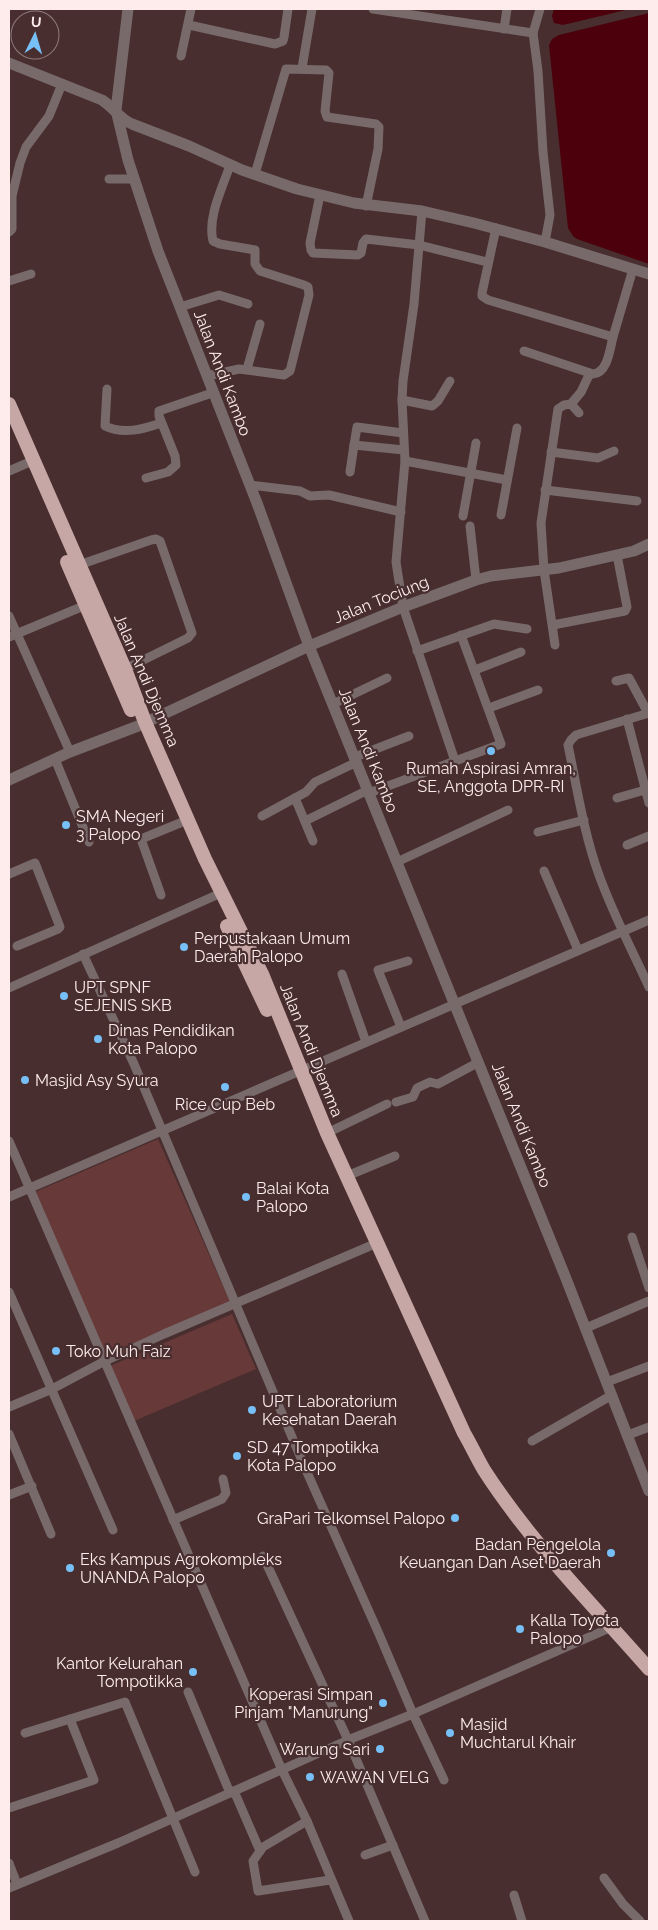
<svg xmlns="http://www.w3.org/2000/svg" width="658" height="1930" viewBox="0 0 658 1930" font-family="Raleway,sans-serif">
  <style>
    .green { fill: #673939 }
    .water { fill: #4c000c }
    .lines { fill: none; stroke-linecap: round; stroke-linejoin: round }
    .minor { stroke: #786a6a; stroke-width: 9 }
    .tertiary { stroke: #786a6a; stroke-width: 11 }
    .trunk { stroke: #c6a7a6; stroke-width: 14 }
    .poi-dot { fill: #77bff7; stroke: #482e2e; stroke-width: 2 }
    .labels { text-anchor: middle; stroke-width: 4.5; stroke-linejoin: round; paint-order: stroke }
    .street-label { font-size: 16px; fill: #fdeceb; stroke: #482e2e }
    .poi-label { font-size: 16px; fill: #fdeceb; stroke: #482e2e; text-anchor: start }
  </style>
  <rect width="100%" height="100%" fill="#482e2e"/>
  <g class="green">
    <polygon points="158,1139 230,1302 106,1355 35,1192"/>
    <polygon points="232,1314 256,1369 134,1421 110,1366"/>
  </g>
  <g class="water">
    <polygon points="554,9 630,9 563,25 554,23 552,16"/>
    <polygon points="649,13 649,264 577,239 573,236 568,228 549,45 552,39 559,35"/>
  </g>
  <g class="lines">
    <g class="minor">
      <polyline points="373,9 533,33 538,71 543,152 550,215 545,242"/>
      <polyline points="189,25 275,44 283,41 284,37 288,9"/>
      <polyline points="504,29 507,9"/>
      <polyline points="533,33 540,9"/>
      <polyline points="181,56 191,9"/>
      <polyline points="302,68 312,9"/>
      <polyline points="255,174 286,69 326,70 329,73 325,111 327,117 376,124 379,127 378,149 366,206"/>
      <polyline points="109,179 134,179"/>
      <polyline points="320,195 310,243 311,250 313,253 358,255 361,253 363,243 366,239 419,245 487,262"/>
      <polyline points="422,211 414,304 403,381 402,400 405,461 396,562 403,607 455,761"/>
      <polyline points="496,228 482,293 482,296 488,300 613,337 633,269"/>
      <polyline points="9,232 12,229 12,196 20,163 26,147 49,116 62,84"/>
      <polyline points="9,281 31,274"/>
      <polyline points="180,307 219,295 248,304"/>
      <path d="M524,351L593,374C608,373 610,348 613,337"/>
      <polyline points="247,369 260,324"/>
      <path d="M207,376L239,369L284,375L290,371L309,295L308,287L304,285L260,271L255,264V250L220,244L213,241C207,217 223,187 230,165"/>
      <path d="M107,389L105,426C123,435 144,429 161,423"/>
      <polyline points="402,400 432,406 438,401 450,381"/>
      <polyline points="571,404 581,392 590,373"/>
      <polyline points="354,445 357,427 403,433"/>
      <polyline points="551,452 598,458 614,451"/>
      <polyline points="405,461 507,480"/>
      <polyline points="9,471 32,461"/>
      <polyline points="350,472 354,445 404,450"/>
      <polyline points="146,478 168,472 176,465 175,456 159,416 159,411 212,393"/>
      <polyline points="250,485 300,491 310,496 329,495 401,512"/>
      <polyline points="545,490 637,501"/>
      <polyline points="501,515 517,428"/>
      <polyline points="463,516 476,443"/>
      <polyline points="470,526 476,580"/>
      <polyline points="79,565 151,540 156,539 160,541 192,633 188,638 125,669"/>
      <polyline points="9,616 70,752"/>
      <polyline points="553,625 625,611 627,607 617,555"/>
      <polyline points="9,637 86,605"/>
      <polyline points="555,645 544,570 541,523 558,409 564,405 571,404 579,413"/>
      <polyline points="417,651 494,624 527,629"/>
      <polyline points="475,670 521,652"/>
      <polyline points="616,681 629,678 648,713"/>
      <polyline points="333,704 387,678"/>
      <polyline points="489,708 538,690"/>
      <path d="M649,713L576,735L571,740L568,745C577,788 584,834 599,875C613,914 632,950 649,987"/>
      <polyline points="627,719 649,803"/>
      <polyline points="355,757 409,736"/>
      <polyline points="55,759 89,842"/>
      <polyline points="369,793 501,744 461,635"/>
      <polyline points="295,798 313,841"/>
      <polyline points="617,798 645,790"/>
      <polyline points="262,816 306,792 315,782 357,762"/>
      <polyline points="305,821 368,790"/>
      <polyline points="538,832 584,820"/>
      <polyline points="627,845 649,836"/>
      <polyline points="397,862 508,810"/>
      <polyline points="544,871 578,950"/>
      <polyline points="9,874 35,863 60,927 58,929 17,946"/>
      <polyline points="161,895 141,839 180,823"/>
      <polyline points="83,954 134,1064 306,1470 379,1634 413,1714 444,1780"/>
      <polyline points="342,974 366,1042"/>
      <polyline points="9,988 221,893"/>
      <polyline points="401,1027 378,970 408,961"/>
      <polyline points="396,1102 413,1097 417,1088 430,1082 438,1084 479,1062"/>
      <polyline points="327,1133 387,1104"/>
      <polyline points="9,1141 282,1770 307,1821 349,1921"/>
      <polyline points="347,1176 395,1156"/>
      <polyline points="9,1197 649,920"/>
      <polyline points="632,1237 649,1288"/>
      <polyline points="9,1292 113,1530"/>
      <polyline points="586,1328 649,1301"/>
      <polyline points="607,1382 649,1366"/>
      <polyline points="9,1407 52,1389 103,1362 164,1334 377,1243"/>
      <polyline points="9,1434 51,1534"/>
      <polyline points="628,1435 649,1427"/>
      <polyline points="532,1441 612,1395"/>
      <polyline points="9,1495 32,1486"/>
      <polyline points="173,1520 222,1499 226,1493 223,1479"/>
      <polyline points="263,1556 348,1740 425,1921"/>
      <polyline points="188,1692 230,1793"/>
      <polyline points="25,1733 125,1702 195,1872"/>
      <polyline points="234,1791 260,1851"/>
      <polyline points="9,1808 94,1780 70,1719"/>
      <polyline points="307,1821 263,1847 253,1861 258,1891 330,1880"/>
      <polyline points="365,1855 393,1845"/>
      <polyline points="9,1863 17,1884"/>
      <polyline points="604,1878 623,1904 640,1921"/>
      <polyline points="9,1888 118,1843 348,1740 413,1714 612,1627"/>
      <polyline points="514,1895 522,1921"/>
    </g>
    <g class="tertiary">
      <polyline points="128,9 116,110 128,160 158,251 257,503 309,646 565,1276 649,1491"/>
      <path d="M9,63L102,100C113,107 120,119 132,124L189,146L242,170L297,189L354,203L422,211L474,223L545,242L649,274"/>
      <polyline points="9,780 70,752 138,726 309,646 403,607 476,580 491,576 559,568 634,551 649,544"/>
    </g>
    <g class="trunk">
      <path d="M9,404L125,669L145,722L205,859L262,974L327,1133L464,1433C471,1445 477,1458 484,1470C531,1543 593,1605 649,1669"/>
      <polyline points="67,562 131,710"/>
      <polyline points="227,926 267,1010"/>
    </g>
  </g>
  <g class="poi-dot">
    <circle cx="491" cy="751" r="5"/>
    <circle cx="66" cy="825" r="5"/>
    <circle cx="184" cy="947" r="5"/>
    <circle cx="64" cy="996" r="5"/>
    <circle cx="98" cy="1039" r="5"/>
    <circle cx="25" cy="1080" r="5"/>
    <circle cx="225" cy="1087" r="5"/>
    <circle cx="246" cy="1197" r="5"/>
    <circle cx="56" cy="1351" r="5"/>
    <circle cx="252" cy="1410" r="5"/>
    <circle cx="237" cy="1456" r="5"/>
    <circle cx="455" cy="1518" r="5"/>
    <circle cx="611" cy="1553" r="5"/>
    <circle cx="70" cy="1568" r="5"/>
    <circle cx="520" cy="1629" r="5"/>
    <circle cx="193" cy="1672" r="5"/>
    <circle cx="383" cy="1703" r="5"/>
    <circle cx="450" cy="1733" r="5"/>
    <circle cx="380" cy="1749" r="5"/>
    <circle cx="310" cy="1777" r="5"/>
  </g>
  <g class="labels">
    <g class="street-label">
      <text transform="translate(223 373) rotate(69)" y="6">Jalan Andi Kambo</text>
      <text transform="translate(381 599) rotate(-22)" y="6">Jalan Tociung</text>
      <text transform="translate(147 680) rotate(67)" y="6">Jalan Andi Djemma</text>
      <text transform="translate(369 750) rotate(68)" y="6">Jalan Andi Kambo</text>
      <text transform="translate(312 1050) rotate(68)" y="6">Jalan Andi Djemma</text>
      <text transform="translate(522 1125) rotate(68)" y="6">Jalan Andi Kambo</text>
    </g>
    <g class="poi-label">
      <text x="491" y="774" text-anchor="middle">Rumah Aspirasi Amran,<tspan x="491" dy="18">SE, Anggota DPR-RI</tspan></text>
      <text x="76" y="822">SMA Negeri<tspan x="76" dy="18">3 Palopo</tspan></text>
      <text x="194" y="944">Perpustakaan Umum<tspan x="194" dy="18">Daerah Palopo</tspan></text>
      <text x="74" y="993">UPT SPNF<tspan x="74" dy="18">SEJENIS SKB</tspan></text>
      <text x="108" y="1036">Dinas Pendidikan<tspan x="108" dy="18">Kota Palopo</tspan></text>
      <text x="35" y="1086">Masjid Asy Syura</text>
      <text x="225" y="1110" text-anchor="middle">Rice Cup Beb</text>
      <text x="256" y="1194">Balai Kota<tspan x="256" dy="18">Palopo</tspan></text>
      <text x="66" y="1357">Toko Muh Faiz</text>
      <text x="262" y="1407">UPT Laboratorium<tspan x="262" dy="18">Kesehatan Daerah</tspan></text>
      <text x="247" y="1453">SD 47 Tompotikka<tspan x="247" dy="18">Kota Palopo</tspan></text>
      <text x="445" y="1524" text-anchor="end">GraPari Telkomsel Palopo</text>
      <text x="601" y="1550" text-anchor="end">Badan Pengelola<tspan x="601" dy="18">Keuangan Dan Aset Daerah</tspan></text>
      <text x="80" y="1565">Eks Kampus Agrokompleks<tspan x="80" dy="18">UNANDA Palopo</tspan></text>
      <text x="530" y="1626">Kalla Toyota<tspan x="530" dy="18">Palopo</tspan></text>
      <text x="183" y="1669" text-anchor="end">Kantor Kelurahan<tspan x="183" dy="18">Tompotikka</tspan></text>
      <text x="373" y="1700" text-anchor="end">Koperasi Simpan<tspan x="373" dy="18">Pinjam "Manurung"</tspan></text>
      <text x="460" y="1730">Masjid<tspan x="460" dy="18">Muchtarul Khair</tspan></text>
      <text x="370" y="1755" text-anchor="end">Warung Sari</text>
      <text x="320" y="1783">WAWAN VELG</text>
    </g>
  </g>
  <rect width="658" height="1930" fill="none" stroke="#fdeceb" stroke-width="20"/>
  <g transform="translate(35 35) rotate(5)"><circle r="24" fill="#482e2e" stroke="#907a7a"/>
  <path d="M0-4L9 19L0 12L-9 19Z" fill="#77bff7"/>
  <text y="-8" font-size="14" font-weight="bold" text-anchor="middle" fill="#fdeceb">U</text>
  </g>
</svg>
